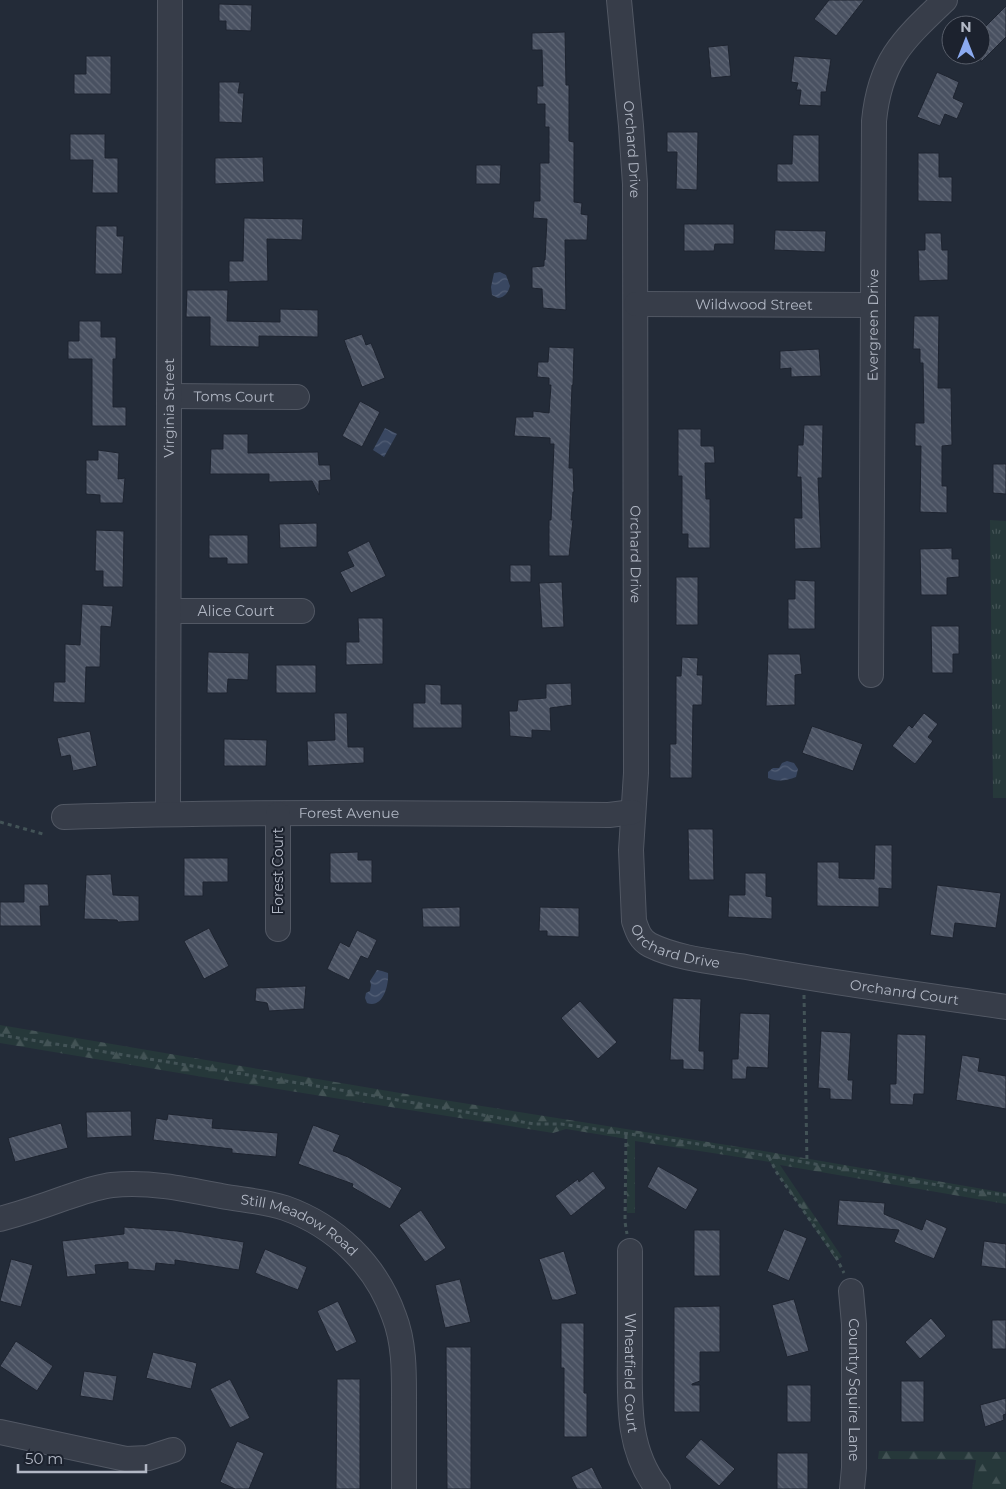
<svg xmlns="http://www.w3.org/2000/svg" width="1006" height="1489" font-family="Montserrat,sans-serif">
<defs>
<pattern id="grass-tufts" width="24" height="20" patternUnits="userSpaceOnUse" patternTransform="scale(1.25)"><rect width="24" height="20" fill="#26383a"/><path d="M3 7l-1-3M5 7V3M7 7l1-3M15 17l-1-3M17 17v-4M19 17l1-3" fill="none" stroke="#435355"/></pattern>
<pattern id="forest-firs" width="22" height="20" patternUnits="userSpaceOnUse" patternTransform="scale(1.25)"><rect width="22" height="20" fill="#26383a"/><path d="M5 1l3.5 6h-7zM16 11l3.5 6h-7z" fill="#435355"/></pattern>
<pattern id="water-waves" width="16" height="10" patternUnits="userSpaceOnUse" patternTransform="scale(1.25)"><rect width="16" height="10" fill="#394761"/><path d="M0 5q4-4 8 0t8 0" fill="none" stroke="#535f76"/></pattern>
<pattern id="building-back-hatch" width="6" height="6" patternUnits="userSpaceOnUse" patternTransform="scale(1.25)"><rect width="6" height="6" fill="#495161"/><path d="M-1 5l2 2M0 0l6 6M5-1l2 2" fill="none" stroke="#616876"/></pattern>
</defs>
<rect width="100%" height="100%" fill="#232b38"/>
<path fill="url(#grass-tufts)" d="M990,520l16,1v277h-13z"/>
<path fill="url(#forest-firs)" d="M0,1025l400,68 352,56 254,44v11l-226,-39 62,92 -6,3 -66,-98 -135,-21v72h-8v-74l-61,-10 -13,4 -350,-56 -203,-34z
M879,1451l127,1v37h-34l4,-29 -98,-1z"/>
<path fill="url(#water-waves)" d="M500,272l6,3 4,11c-2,7 -5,11 -12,12l-6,-3 -1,-8 3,-14z
M385,428l12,6 -13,23 -11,-7z
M787,761l7,2 4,6 -2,8c-10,4 -18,5 -28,1v-6l5,-4h6l3,-5z
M377,970l5,1 6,2c1,12 -5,36 -21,30l-2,-5 1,-5 4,-2 1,-6 -1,-4z"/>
<path fill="url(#building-back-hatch)" stroke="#1e2430" d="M829,0h35l-28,36 -22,-17z
M219,4l33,1 -1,26 -25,-1v-9h-7z
M1006,6v31l-25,25v-31z
M565,32l1,53h3v56l5,1v60l8,1 -1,11 7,1 -1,25h-22l1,70 -23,-2 -1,-19 -10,-1v-21l12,-1v-6h1l2,-41 -14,-1 1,-17h6v-38h9v-36h-4v-23h-8v-18h6l-1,-36h-10v-17z
M728,45l3,31 -20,2 -3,-31z
M86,56h25v38h-37v-20h12z
M794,56l37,3 -5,33h-5v14l-22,-1 2,-15h-5l2,-7 -7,-1z
M937,72l22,10 -6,16 11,5 -7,16 -12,-5 -5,12 -23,-9z
M219,82h21l-2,11h6l-2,30 -23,-1z
M667,132h31l-1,58 -21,-1 1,-37h-10z
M70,134h35v24h13v35h-26l1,-33h-23z
M793,135h26v47h-42v-18h15z
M918,153h21v24h13v25l-34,-1z
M263,157l1,25 -49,2v-26z
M476,165h25l-1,19h-24z
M244,218l59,1 -1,21 -35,-1 1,42 -39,1v-21h14z
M684,224h50v20h-19l-1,7h-30z
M96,226h21v10h7l-2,38h-27z
M775,230l51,1 -1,21 -51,-2z
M925,233h16l1,17h6v30l-29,1 -1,-31h7z
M187,290h41l-1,31 53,1v-13l38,1v27l-59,-1v11l-49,-1v-29h-24z
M914,316h25l-1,72h13l1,57 -10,1v40h5v27l-27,-1 1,-66h-6v-23h9l-1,-60h-3v-14h-7z
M79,321h22v16h15v22h-3v48h13v19h-34v-67h-24v-18h11z
M362,334l4,11 5,-2 14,35 -23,9 -18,-47z
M549,347l25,1 -1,37h-1l-3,83h4l1,24h-1l-2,28h2l-4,36h-20v-36h2l3,-76h-4v-6l-36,-2 2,-19h17v-6l16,2 2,-28h-2v-7l-12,-1 1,-15h10z
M819,349l2,27 -30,1v-9l-11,1v-18z
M360,401l20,11 -18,35 -20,-11z
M804,425h19l-1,53h-4l3,70 -26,1 -1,-31h8l-1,-41h-4l1,-32h5z
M678,429h23v17h13l1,17h-10l1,36h4v49h-22v-14h-6v-58h-4z
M223,434h25v19l70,-1 1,13h11l1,15 -12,1v14l-7,-14 -43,1v-8h-59l1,-25h12z
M98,450l21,3 -1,26 7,-1 -2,25h-23v-8l-14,-1v-34h12z
M993,464h13v30l-13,-1z
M317,523v24l-37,1 -1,-24z
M96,530l28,1 -1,56h-20v-16h-8z
M209,535h39v29h-21v-6h-18z
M369,541l17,35 -35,17 -11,-21 14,-6 -7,-14z
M952,548v11h7v18l-12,1v17h-26l-1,-46z
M510,565h21v17h-21z
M676,577h22v48h-22z
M795,580l20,1v48h-27v-30h7z
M562,582l2,45 -22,1 -3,-45z
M82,604l31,2 -2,21 -10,-1 -1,41h-14l-1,36 -32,-1 1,-20h11v-38l15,1z
M358,618h25v46l-37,1v-23h13z
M931,626h28v28h-6v19h-21z
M208,652l41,1 -1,27 -20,-1 -1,14h-20z
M768,654h32l2,20 -7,1v30l-29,1z
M682,657l16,1 -1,17h6l-1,30h-9l-1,73h-22v-34h6v-68h5z
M276,665h40v28h-40z
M571,683l1,22 -22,3 1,23 -19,-1v8l-22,-2 -1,-25h8l1,-11 28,-2v-14z
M425,684l16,1v19h21v24h-49v-25h12z
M334,713h13l1,34h16v16l-56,3 -1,-25 28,-1z
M924,713l14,11 -10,13 5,4 -18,23 -23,-18 17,-21 3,3z
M812,726l51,18 -10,27 -51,-18z
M90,731l7,35 -24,5 -3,-16 -9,2 -4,-19z
M224,739l43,1 -1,26h-42z
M688,829h25l1,51h-25z
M875,845h17v44l-13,-1v19l-62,-1v-44h22v16l35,1z
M358,852v8h14v23h-42v-30z
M184,858h44v24h-25v14h-19z
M745,873h21v23l6,1v22l-44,-2 1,-22h16z
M111,874l2,21 26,1v25l-21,1 -1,-2 -33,-1 2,-44z
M24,884h24l1,22h-9l1,20h-41v-24h24z
M937,885l64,8 -5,35 -41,-5 -2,15 -23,-3z
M460,907v20h-37l-1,-19z
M540,907l39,1v29l-32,-1v-5h-8z
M209,928l20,38 -25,13 -20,-38z
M357,930l20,10 -9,19 -7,-3 -12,24 -22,-11 13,-27 9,5z
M306,986l-2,23 -35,2 -2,-8 -12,-2 1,-13z
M673,998l28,1 -2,52h5v19l-21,-1v-9h-13z
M580,1001l37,41 -19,17 -37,-41z
M740,1013l30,1 -2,54 -21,-1 -1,12h-14v-20h6z
M821,1031l30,2 -3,47h5l-1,20 -22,-1v-10l-12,-1z
M897,1034l29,1 -2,59h-10l-1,11 -23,-1v-20h6z
M962,1055l18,3 -2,13 28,5v33l-50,-9z
M131,1111l1,25 -45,2 -1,-26z
M168,1114l45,5 -1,9 66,5 -2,24 -44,-4v-4l-79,-9 3,-22 11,2z
M61,1123l7,25 -53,14 -7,-24z
M313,1125l27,10 -7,16 15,6 54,31 -12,21 -38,-22 1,-3 -55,-20z
M658,1166l40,23 -12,21 -39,-23z
M593,1171l13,17 -35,28 -16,-20 23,-17 1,3z
M839,1200l46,3 -1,11 38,16 4,-11 21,9 -13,31 -40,-17 5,-12 -62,-5z
M421,1210l25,38 -21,14 -26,-37z
M124,1227l53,4 67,11 -5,28 -64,-10v5l-19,-2 -1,8 -27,-2v-7l-33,3 1,9 -29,3 -5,-36 62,-7z
M784,1229l23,9 -18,43 -22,-10z
M694,1230h26v46h-26z
M984,1241l22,3v25l-25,-3z
M265,1249l42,18 -9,23 -43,-17z
M564,1251l13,43 -19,6h-6l-13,-41z
M11,1259l22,6 -12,42 -21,-6z
M460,1279l11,43 -26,6 -10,-43z
M794,1299l15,52 -22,6 -15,-52z
M338,1301l19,41 -21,10 -19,-41z
M720,1306v46h-20v29l-8,3v1h8v27h-26v-105z
M931,1318l15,18 -26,23 -15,-17z
M992,1320h14v29h-14z
M561,1323h23v70h3v44h-23v-69h-3z
M16,1341l37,25 -16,25 -37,-25z
M446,1347h25v142h-24z
M153,1352l44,11 -6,26 -45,-11z
M84,1371l33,5 -4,25 -33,-5z
M230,1379l20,39 -20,10 -20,-39z
M337,1379h23v110h-24z
M901,1381h23v41h-23z
M787,1385h24v37h-24z
M1006,1398v16l-3,1 1,5 -19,7 -5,-22z
M701,1439l34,30 -16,17 -34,-29z
M237,1441l27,12 -15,36h-14l-15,-7z
M777,1453h31v36h-31z
M592,1467l11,22h-26l-6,-12z"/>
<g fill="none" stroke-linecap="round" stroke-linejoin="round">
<g stroke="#525864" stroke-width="26">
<g id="minor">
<path id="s1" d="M619,0l12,126 4,58 1,589 -5,77 3,71c3,9 6,19 16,24 28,14 66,17 96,22 86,16 173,27 260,40"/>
<path id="s2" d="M636,304l236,1"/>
<path id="s3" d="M170,396l127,1"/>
<path id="s4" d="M170,611h132"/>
<path id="s5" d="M871,675l3,-554c6,-61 29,-81 71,-121"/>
<path id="s6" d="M168,814l2,-814"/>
<path id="s7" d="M64,817c181,-6 363,-4 545,-2l24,-3"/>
<path d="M278,929v-115"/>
<path id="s8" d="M0,1219c22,-6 43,-13 65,-21 15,-5 31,-11 47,-13 37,-4 74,4 109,11 21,4 43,5 64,12 51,18 91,57 109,108 11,28 10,59 10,90 0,27 0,55 0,83"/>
<path id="s9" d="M630,1251c0,32 0,64 0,95 0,50 -5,102 28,143"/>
<path id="s10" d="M851,1291l3,33v144l-2,21"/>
<path d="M0,1432l126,27 22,-1 25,-8"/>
</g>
</g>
<path stroke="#435357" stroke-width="3" stroke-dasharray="4 4" stroke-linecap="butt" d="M0,822l43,12
M804,995l3,168
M0,1035l329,53 205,36h27l137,20 280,48 28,3
M626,1135l-1,87 2,12
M769,1157l8,16 59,84 8,16"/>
<use href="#minor" stroke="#373d49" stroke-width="24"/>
</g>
<g text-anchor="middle" stroke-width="4" stroke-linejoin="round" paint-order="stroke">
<g font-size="14" fill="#b2b8c5" stroke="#1c222e">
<text dy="5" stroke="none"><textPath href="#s1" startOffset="150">Orchard Drive</textPath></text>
<text dy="5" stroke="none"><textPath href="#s2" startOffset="118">Wildwood Street</textPath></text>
<text dy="5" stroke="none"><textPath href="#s5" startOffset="350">Evergreen Drive</textPath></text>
<text dy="5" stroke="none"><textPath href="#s3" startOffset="64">Toms Court</textPath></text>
<text dy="5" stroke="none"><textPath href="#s6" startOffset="406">Virginia Street</textPath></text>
<text dy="5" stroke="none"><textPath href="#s1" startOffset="555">Orchard Drive</textPath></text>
<text dy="5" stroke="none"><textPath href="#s4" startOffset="66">Alice Court</textPath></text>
<text dy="5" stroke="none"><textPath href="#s7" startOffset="285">Forest Avenue</textPath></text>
<text transform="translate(278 871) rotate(-90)" y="5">Forest Court</text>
<text dy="5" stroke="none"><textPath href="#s1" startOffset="975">Orchard Drive</textPath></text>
<text dy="5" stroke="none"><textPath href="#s1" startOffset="1211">Orchanrd Court</textPath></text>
<text dy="5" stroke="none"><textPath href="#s8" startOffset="312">Still Meadow Road</textPath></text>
<text dy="5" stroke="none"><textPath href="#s9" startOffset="122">Wheatfield Court</textPath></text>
<text dy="5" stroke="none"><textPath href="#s10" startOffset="99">Country Squire Lane</textPath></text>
</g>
</g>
<g transform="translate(966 40)"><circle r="24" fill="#1c222e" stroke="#585e6a"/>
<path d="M0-4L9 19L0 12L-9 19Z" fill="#8baaf0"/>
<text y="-8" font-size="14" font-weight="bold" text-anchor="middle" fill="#b2b8c5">N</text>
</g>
<path d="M18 1464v8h128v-8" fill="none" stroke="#b2b8c5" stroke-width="2.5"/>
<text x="25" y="1464" font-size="15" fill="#b2b8c5" stroke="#1c222e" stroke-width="4" paint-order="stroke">50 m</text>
</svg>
